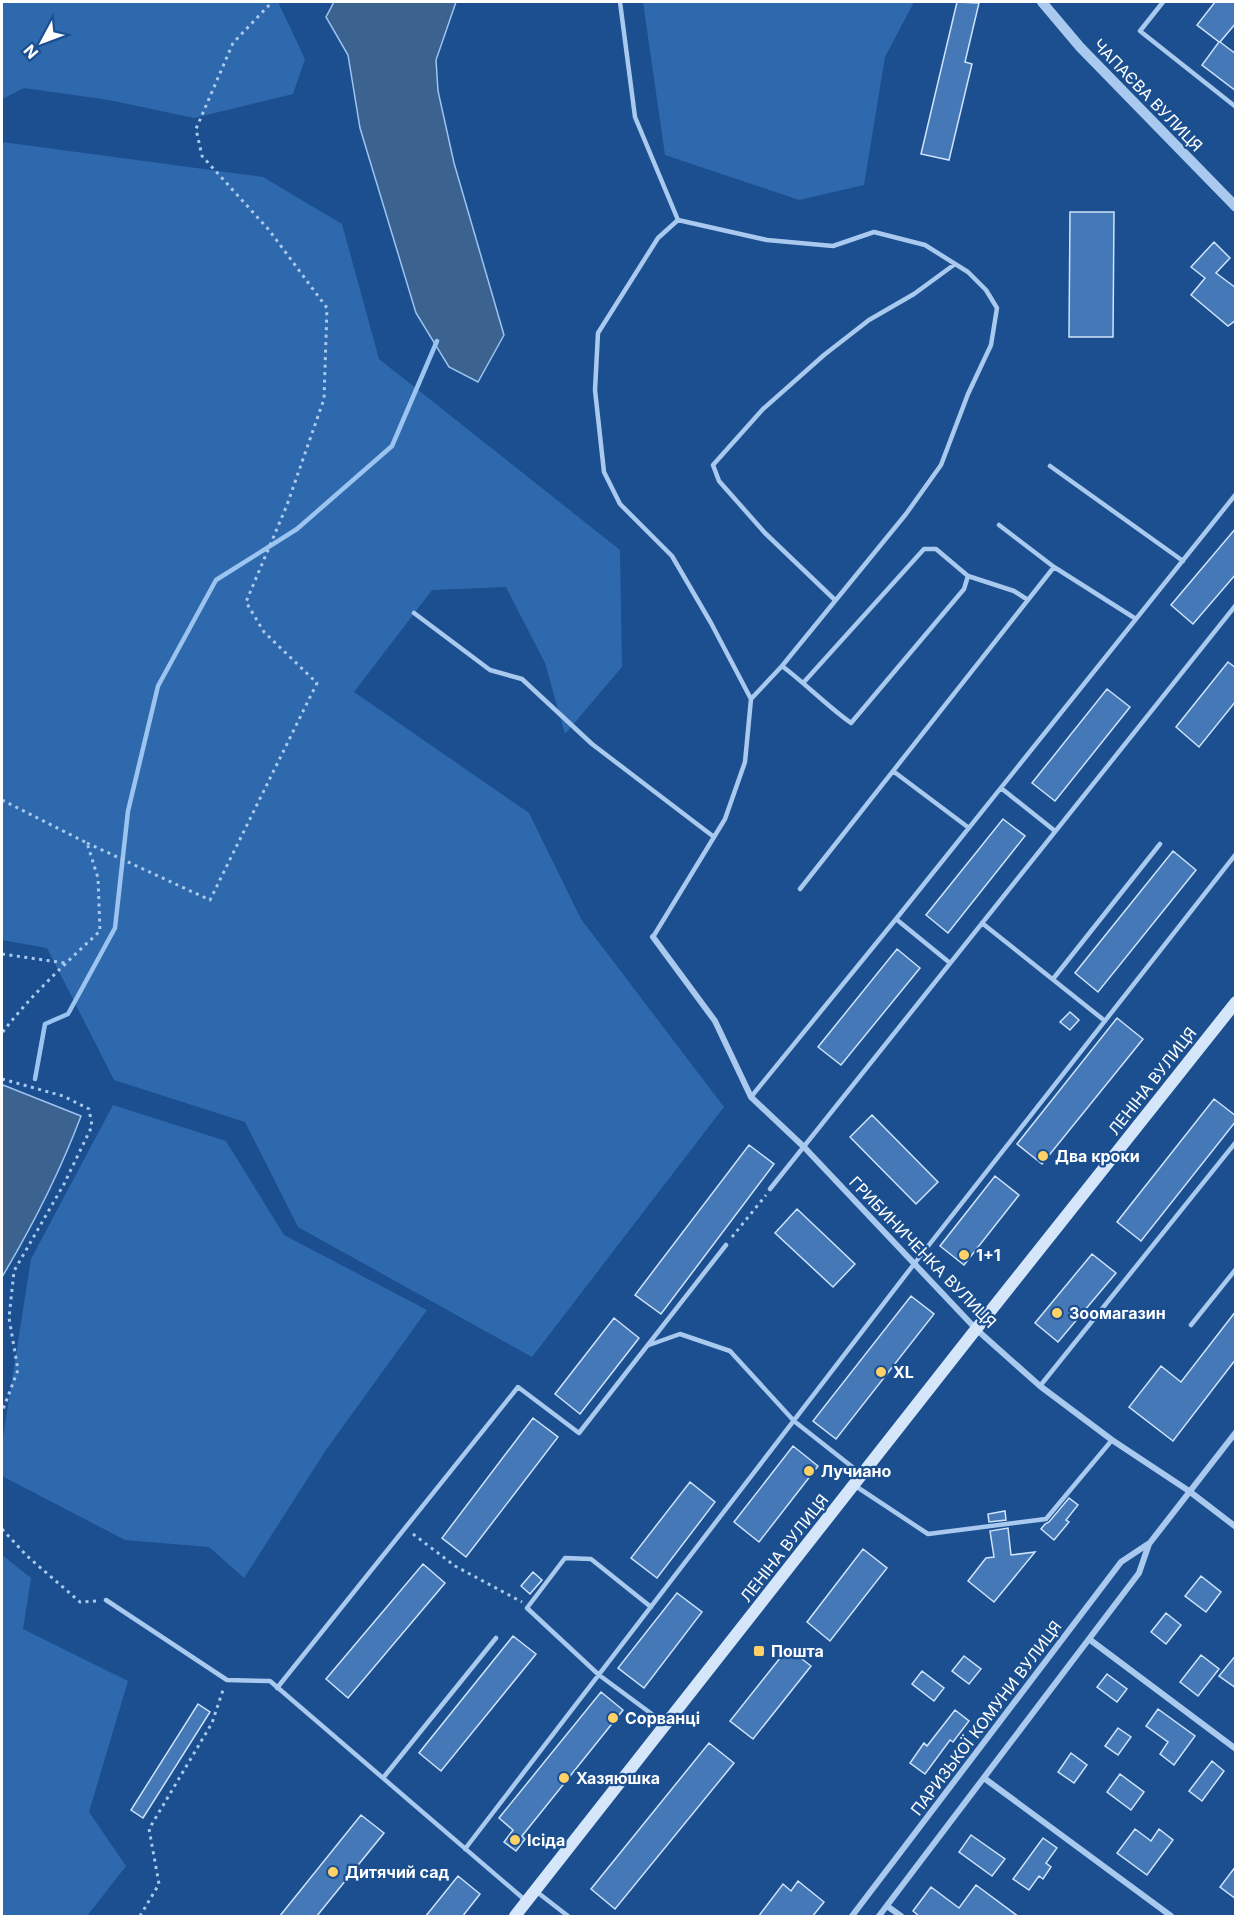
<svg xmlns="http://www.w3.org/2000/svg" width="1237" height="1918" font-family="Inter,sans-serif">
<rect width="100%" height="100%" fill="#1b4f8f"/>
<path fill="#2e69ad" d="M2,2h276l27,57 -12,35 -99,24 -85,-18 -85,-12 -22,11z
M643,2h271l-29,55 -21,128 -65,15 -134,-45z
M2,142l261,35 79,47 37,135 241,191 2,117 -57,67 -20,-71 -39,-76 -74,3 -78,102 175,121 52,106 143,188 -192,250 -234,-130 -53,-105 -131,-42 -67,-132 -45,-8z
M113,1105l113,36 58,94 143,75 -101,140 -82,128 -35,-31 -84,-7 -123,-64v-33l29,-184z
M2,1555l29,23 -8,51 105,52 -39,131 37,54 -39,50h-85z"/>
<path fill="#3c6290" stroke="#9cc4f0" stroke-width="1.5" d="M334,2h122l-20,58 2,31 16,72 50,172 -26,47 -29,-15 -33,-54 -56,-185 -12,-73 -22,-38z
M3,1085l78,31c-21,56 -48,109 -79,161v-189z"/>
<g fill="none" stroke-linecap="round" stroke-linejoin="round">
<path stroke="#9cc4f0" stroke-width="4.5" d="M35,1079l10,-55 23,-10 47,-86 13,-117 30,-125 58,-106 81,-51 95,-83 45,-105"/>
</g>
<path fill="#4478b7" stroke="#cfe3fa" stroke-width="1.5" d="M957,2l22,1 -14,59 7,2 -23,96 -28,-6z
M1215,2h21v21l-16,19 16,12v37l-34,-26 17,-23 -22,-17z
M1070,212h44l-1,125h-44z
M1214,242l16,16 -14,15 20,15v32l-8,6 -37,-31 14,-17 -14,-11z
M1236,528v46l-43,50 -22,-19z
M1228,662l8,6v33l-37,46 -23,-20z
M1107,689l23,18 -75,94 -23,-18z
M1003,819l22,17 -77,97 -22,-18z
M1173,851l23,19 -98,122 -23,-19z
M897,949l23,19 -79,97 -23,-18z
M1070,1012l9,8 -9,10 -10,-8z
M1117,1018l26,21 -101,125 -25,-20z
M1214,1099l22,17v5l-95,120 -24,-19z
M872,1115l66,67 -22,22 -66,-67z
M749,1145l25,19 -113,150 -26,-19z
M995,1176l24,19 -55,70 -24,-19z
M797,1209l58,55 -22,23 -58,-54z
M1092,1254l24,19 -58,69 -23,-19z
M911,1296l23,18 -98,125 -23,-18z
M1236,1311v48l-63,82 -44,-34 32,-41 20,16z
M614,1318l25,20 -59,76 -25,-20z
M533,1418l25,19 -92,120 -24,-19z
M793,1446l25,20 -59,76 -25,-20z
M690,1482l25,20 -58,76 -26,-20z
M1069,1498l9,7 -12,15 3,2 -15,18 -13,-11 4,-5 4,-2z
M1005,1511l1,9 -17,2 -1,-8z
M1008,1528l3,27 24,-3 -41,50 -26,-21 18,-23 8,-1 -4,-26z
M863,1549l24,19 -57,73 -23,-19z
M423,1564l22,19 -97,115 -22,-19z
M533,1572l9,8 -12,14 -9,-8z
M1201,1576l20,16 -15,20 -21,-16z
M677,1593l25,19 -58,76 -26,-20z
M1166,1613l15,12 -15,19 -15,-12z
M513,1636l23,18 -95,117 -22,-18z
M788,1648l23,18 -58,73 -23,-18z
M1201,1655l18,14 -21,27 -18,-14z
M1236,1655v33l-17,-12z
M964,1656l17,13 -12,15 -17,-13z
M922,1671l22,17 -10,13 -22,-17z
M1107,1674l20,15 -10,13 -20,-15z
M601,1692l22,18 -101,126 3,3 -9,12 -12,-9 9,-12 -14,-12z
M198,1704l12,8 -67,106 -12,-8z
M1158,1709l37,27 -21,29 -14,-11 8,-12 -22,-16z
M955,1710l14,11 -16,21 -3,-2 -25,34 -15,-11 14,-20 3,3z
M1118,1728l13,9 -13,18 -13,-9z
M709,1743l25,20 -119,146 -24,-20z
M1071,1753l16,12 -13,18 -16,-11z
M1212,1761l12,10 -22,30 -13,-10z
M1120,1774l24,18 -13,18 -24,-18z
M361,1815l23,18 -68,84h-37z
M1135,1829l16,12 8,-12 14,11 -26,35 -30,-22z
M971,1835l34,24 -13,17 -33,-24z
M1043,1838l14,10 -11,15 5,4 -8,12 -4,-3 -10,14 -16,-11z
M1236,1866v33l-16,-12z
M458,1876l22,18 -18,23h-37z
M798,1881l26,21 -12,15h-54l25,-33 8,7z
M976,1885l43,32h-99l-7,-6 18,-24 28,21z"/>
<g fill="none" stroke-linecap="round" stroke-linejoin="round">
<path stroke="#a9c9ee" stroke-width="3" stroke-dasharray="3 4.5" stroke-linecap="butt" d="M2,800l85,43 11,35 2,53c-34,32 -70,65 -98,102
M87,843l123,57 107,-217 -53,-51 -18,-30 41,-97 37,-106 3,-91 -58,-78 -67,-74 -6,-27 37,-86 39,-41
M2,954l63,9
M2,1079l61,17 26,13 3,17 -28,58 -50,87 -5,47 9,52 -16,42
M732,1237l34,-42
M2,1529l25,27 53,46 18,-1
M413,1534l42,32 67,36
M140,1916l19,-32 -10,-55 63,-106 12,-36"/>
<path stroke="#a9c9ee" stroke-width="4.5" d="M620,2l15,115 43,103
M1163,2l-23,29 96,76
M678,220l89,20 66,6 41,-14 51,13 43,27 18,18 11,18 -6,37 -23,49 -27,71 -35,49 -124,152 -31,33
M1050,466l133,95
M999,525l55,42 82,52
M968,576l46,15 14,9
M835,600l-70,-67 -46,-52 -6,-16 50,-56 61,-54 45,-35 45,-26 41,-30
M414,613l76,57 32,9 70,65 122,93
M782,666c24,18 45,40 69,57l113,-134 4,-13 -32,-27h-12l-120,133
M893,771l76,57
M1001,788l54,43
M800,889l254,-322
M896,919l54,44
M982,923l123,98
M653,937l72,-118 20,-57 6,-63 -40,-76 -39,-67 -52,-52 -16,-32 -9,-82 3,-57 60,-95 20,-18
M1053,979l107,-135
M751,1097l145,-178 340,-425
M770,1189l466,-584
M1191,1325l45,-56
M649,1345l31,-11 50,17 64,70 66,52
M1040,1386l196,-244
M854,1485l74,49 118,-15 66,-79
M106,1600l121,80 43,1 255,219
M651,1607l-60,-48 -26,-1 -38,50 72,67 65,48
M277,1688l241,-301 61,46 147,-188
M383,1778l113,-140
M465,1849l449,-585 322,-410
M537,1892l31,24"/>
<path stroke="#a9c9ee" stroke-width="6" d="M653,937l62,84 36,76 53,50 172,182 64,57 72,54 77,51 47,36
M1089,1639l147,110
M984,1778l187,138
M887,1906l14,10
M852,1916l269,-354 27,-18
M879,1916l260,-343 10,-29 87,-112"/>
<path stroke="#a9c9ee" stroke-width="10" d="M1042,2l38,45 156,160"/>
<path stroke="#d6e6fa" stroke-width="12" d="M515,1916l454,-578 267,-336"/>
</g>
<g fill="#ffd166" stroke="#1b4f8f" stroke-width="2">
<circle cx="1043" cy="1156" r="6"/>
<circle cx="964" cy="1255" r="6"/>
<circle cx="1057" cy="1313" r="6"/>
<circle cx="881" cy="1372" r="6"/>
<circle cx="809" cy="1471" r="6"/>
<rect x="753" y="1645" width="12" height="12" rx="3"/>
<circle cx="613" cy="1718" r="6"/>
<circle cx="564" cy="1778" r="6"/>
<circle cx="515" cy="1840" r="6"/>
<circle cx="333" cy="1872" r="6"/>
</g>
<g text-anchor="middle" stroke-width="4.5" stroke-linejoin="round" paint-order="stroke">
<g font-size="16" fill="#fff" stroke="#1b4f8f">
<text transform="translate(1148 95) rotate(46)" y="6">ЧАПАЄВА ВУЛИЦЯ</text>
<text transform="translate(1152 1081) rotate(-52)" y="6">ЛЕНІНА ВУЛИЦЯ</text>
<text transform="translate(923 1252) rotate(46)" y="6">ГРИБИНИЧЕНКА ВУЛИЦЯ</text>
<text transform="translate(784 1548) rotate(-52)" y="6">ЛЕНІНА ВУЛИЦЯ</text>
<text transform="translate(986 1718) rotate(-53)" y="6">ПАРИЗЬКОЇ КОМУНИ ВУЛИЦЯ</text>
</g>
<g font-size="16" font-weight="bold" fill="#fff" stroke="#1b4f8f" text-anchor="start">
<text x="1055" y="1162">Два кроки</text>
<text x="976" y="1261">1+1</text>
<text x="1069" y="1319">Зоомагазин</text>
<text x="893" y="1378">XL</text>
<text x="821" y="1477">Лучиано</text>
<text x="771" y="1657">Пошта</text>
<text x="625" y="1724">Сорванці</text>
<text x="576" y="1784">Хазяюшка</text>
<text x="527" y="1846">Ісіда</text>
<text x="345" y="1878">Дитячий сад</text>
</g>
</g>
<rect width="1237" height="1918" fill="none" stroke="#ffffff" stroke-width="6"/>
<g transform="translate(42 42) rotate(229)" stroke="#1b4f8f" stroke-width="4.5" paint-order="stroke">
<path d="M0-4.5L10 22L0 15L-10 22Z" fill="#ffffff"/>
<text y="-9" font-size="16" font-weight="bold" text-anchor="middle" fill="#ffffff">N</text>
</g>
</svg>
